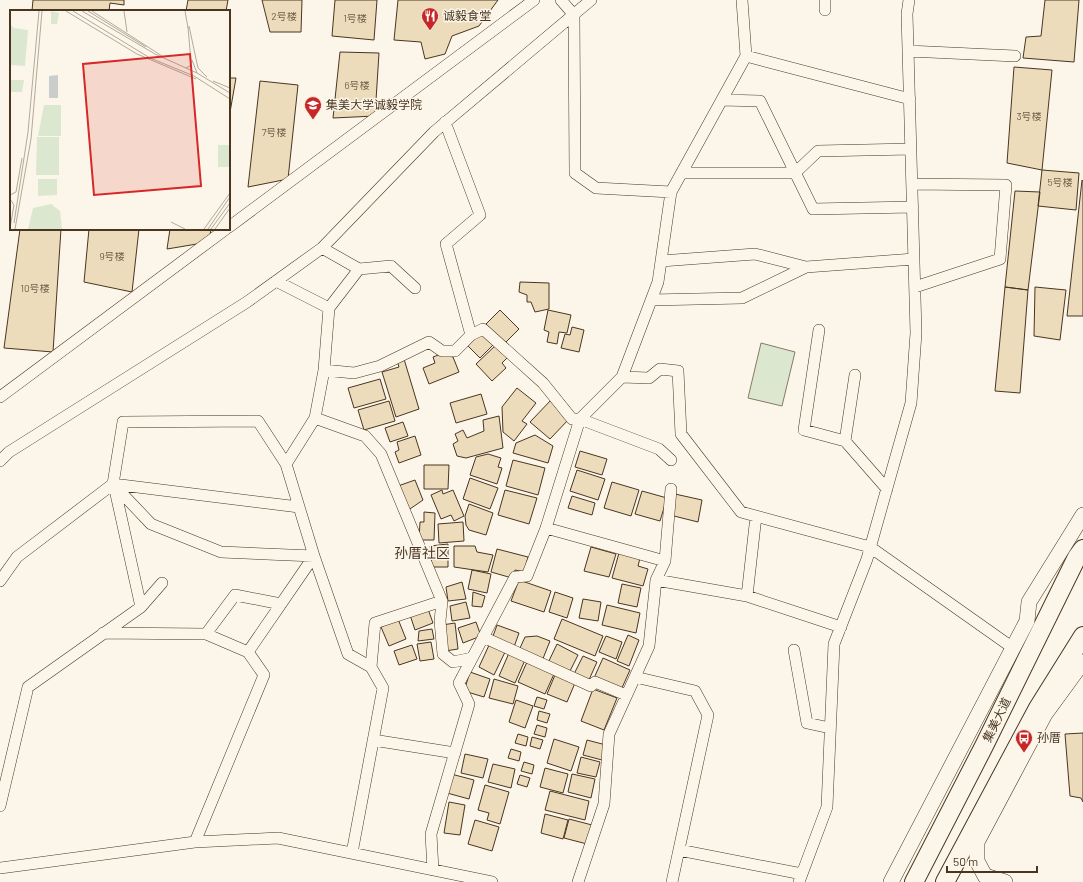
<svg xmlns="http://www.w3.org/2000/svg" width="1083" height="882" font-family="Barlow,'Noto Sans SC',sans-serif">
<rect width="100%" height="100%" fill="#fbf6e9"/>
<path fill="#dce7d0" stroke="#887966" d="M761,343l34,9 -13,54 -34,-8z"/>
<path fill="#ecdcbc" stroke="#4a3520" d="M33,0h91v5l-14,-2 -1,8h-77z
M188,0h40l-2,11h-40z
M262,0h40l-1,32h-31z
M335,0h42l-3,40 -42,-4z
M398,0h100l-19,26 -27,10 -7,18 -20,5 -4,-17 -27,-2z
M1045,0h34l-5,62 -51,-4 3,-21 15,-1z
M340,52l39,1 -4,63 -42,2z
M1014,67l38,3 -10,100 -35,-7z
M229,78h7l-7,40z
M260,81l38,4 -10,94 -40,8z
M1042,170l37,3 -3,37 -38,-4z
M1082,180l1,1v135h-16z
M1015,191l25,1 -12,98 -23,-3z
M20,229h41l-8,123 -49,-4z
M89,229h50l-7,63 -48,-10z
M170,229h41l-2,13 -42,7z
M520,282l29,1v26l-14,3 -4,-10h-4v-7l-8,-3z
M1005,287l23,3 -8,103 -25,-2z
M1035,287l31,3 -6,50 -26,-4z
M500,310l19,19 -14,14 -19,-19z
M548,310l23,5 -4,18 -8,-1 -2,12 -10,-2 2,-10 -5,-2z
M572,327l12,3 -5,22 -18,-4 4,-14 5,1z
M481,333l12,12 -13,13 -12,-12z
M496,345l12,12 -6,6 4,5 -14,13 -16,-17z
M441,354l12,3 6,15 -30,12 -6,-16 12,-5 -2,-6z
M404,359l15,50 -23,8 -14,-45 17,-5 -2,-6z
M380,379l6,20 -32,9 -6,-20z
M517,388l19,15 -14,18 5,3 -13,17 -11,-9 -1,-25z
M481,394l6,20 -31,9 -6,-20z
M552,399l17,20 -19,20 -20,-17z
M389,401l6,20 -31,9 -6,-20z
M499,416l4,32 -37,10 -9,-2 -4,-12 5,-3 -3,-7 8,-4 4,8 17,-7 -1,-11z
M403,422l5,14 -18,6 -5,-14z
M535,435l18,11 -5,17 -35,-10 3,-10z
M415,436l6,19 -22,8 -4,-11 4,-2 -2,-8z
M580,451l27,8 -5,16 -27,-8z
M488,454l13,4 -3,9 4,1 -5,16 -27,-9 6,-18z
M513,460l32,8 -7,27 -32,-9z
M424,465h25l-1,24h-24z
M577,470l28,9 -7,21 -28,-9z
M470,478l28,10 -8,21 -27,-10z
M415,480l8,20 -16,11 -9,-25z
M612,482l27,8 -8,26 -27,-8z
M442,490l1,4 10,-4 11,26 -10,5 -3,-6 -10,4 -10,-24z
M505,490l32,8 -8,26 -31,-9z
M642,491l25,7 -7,23 -25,-7z
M675,494l27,6 -4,22 -28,-7z
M572,496l23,7 -3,12 -24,-7z
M469,504l24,9 -7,22 -17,-5 -3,-5 -1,-9z
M424,512l11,1 -1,27h-15l1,-18h4z
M463,522l1,19 -25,2 -1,-19z
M448,544v23h-16l-2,-21z
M454,546h21l2,6 16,3 -5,17 -34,-5z
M591,547l25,7 -7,23 -25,-6z
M497,549l31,8 -4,15 -9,-2 -3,8 -21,-6z
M619,553l21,5 -2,8 10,3 -5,17 -31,-8z
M472,570l19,4 -4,19 -19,-4z
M519,580l32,11 -7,21 -33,-11z
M462,582l4,17 -18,2 -2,-14z
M622,584l19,4 -4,19 -19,-4z
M473,592l12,4 -3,11 -10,-1z
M555,592l18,6 -6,20 -18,-6z
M583,599l18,3 -3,19 -19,-3z
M466,602l4,16 -18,3 -2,-15z
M607,605l33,8 -4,20 -34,-8z
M428,609l5,14 -18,7 -5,-15z
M398,619l8,20 -17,7 -8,-19z
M562,619l41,17 -8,20 -41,-17z
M476,622l5,14 -18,7 -5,-15z
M455,623l3,26 -13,2 -3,-26z
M497,625l22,8 -5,14 -22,-8z
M432,629l2,10 -16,2 1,-10z
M628,635l11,5 -10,26 -12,-5z
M537,636l13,5 -8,20 -22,-13 5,-11z
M606,636l16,6 -6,17 -17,-7z
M431,642l3,17 -14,2 -3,-17z
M490,643l16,7 -12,25 -15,-8z
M557,644l21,11 -10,20 -21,-10z
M412,645l5,14 -18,6 -5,-14z
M509,653l16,7 -10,23 -16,-7z
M583,656l14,6 -9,20 -15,-6z
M603,658l27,12 -9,20 -27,-12z
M527,662l27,12 -9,20 -27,-12z
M470,672l20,7 -6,18 -20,-6z
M555,675l20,8 -8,19 -20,-8z
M494,679l24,7 -5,18 -24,-6z
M593,689l24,9 -13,32 -23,-9z
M537,697l10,3 -3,9 -10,-3z
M516,700l17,6 -8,22 -16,-6z
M539,711l11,3 -3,9 -10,-3z
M537,725l10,3 -2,9 -11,-3z
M1083,733v69l-2,-4 -11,-2 -5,-62z
M518,734l10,3 -2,9 -11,-3z
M532,737l11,3 -3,9 -10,-3z
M554,739l25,8 -8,24 -24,-8z
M587,740l19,5 -4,15 -19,-5z
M511,749l10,3 -2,9 -11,-3z
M465,754l23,5 -5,19 -22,-5z
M581,757l19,5 -4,15 -19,-4z
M524,762l10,3 -2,9 -11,-3z
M493,764l22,5 -4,19 -23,-6z
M545,768l23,6 -5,19 -23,-6z
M451,774l23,6 -5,19 -22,-6z
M572,774l23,5 -4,19 -23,-6z
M520,775l10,3 -3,9 -10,-3z
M485,785l24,7 -9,32 -13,-4 2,-7 -11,-3z
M550,791l39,10 -4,19 -40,-10z
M449,802l16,3 -5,30 -16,-2z
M545,814l23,6 -5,19 -22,-6z
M569,819l23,6 -5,19 -23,-6z
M475,820l24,7 -7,24 -24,-7z"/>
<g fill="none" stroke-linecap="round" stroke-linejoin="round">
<g stroke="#4a3520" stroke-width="12">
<path id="minor" d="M561,0l13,15 1,158 21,15 75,4
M825,0v10
M908,51l107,5
M746,56l164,43
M722,100l38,1 53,108 100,-2
M445,122l35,93 -34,29 25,91
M682,173h113l23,-22 93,-2
M912,184l94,1 -6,74 -85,28
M229,227l305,-227
M322,248l37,21 32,-3 24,22
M661,261l94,-7 51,13 108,-8
M276,281l53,27
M651,300l91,-2 64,-31
M819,330l-15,100 41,11 42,48
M324,370l30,3 26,-7 49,-24 13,9h13l16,-16 12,-6 60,54 29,36h8l79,30 12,11
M622,377l27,1 11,-9 18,2 3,63 60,78 129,35 143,101
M0,397l226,-168
M315,418l50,18 16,18 61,147 -2,20 3,33 10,8 19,-4
M845,441l10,-66
M0,461l9,-9 238,-150 75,-54 112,-116 157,-132
M286,464l29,-46 9,-48 5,-62 30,-39
M113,484l38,40 70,28 93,4
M113,484l186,23
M114,485l27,122
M546,528l119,33
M656,580l91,16 94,31
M0,581l17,-24 96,-73 10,-62 135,-1 28,43 28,92 34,98 23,13 12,21 -31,165
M747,596l9,-80
M103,633l103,1 42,18 16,23 -69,167
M206,634l29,-39 46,9
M483,637l108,49 4,-4 31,13
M794,650l13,73 23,5
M248,652l66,-96
M371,667l4,-44 67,-22
M635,677l60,14 13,24 -36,167
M373,740l82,13
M0,806l28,-119 113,-80 21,-24
M679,850l123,24
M0,868l195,-26 83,-4 214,44
M433,870l-2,-36 38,-130 -10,-21 56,-106 12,-1 19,-48 34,-109 42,-42 36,-95 13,-90 75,-136 -4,-56
M578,882l26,-78 5,-70 40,-88 7,-66 9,-19 6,-72
M799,882l28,-75 7,-163 33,-85 44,-156 5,-70 -9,-319 2,-14"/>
</g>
<g stroke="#4a3520" stroke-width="16">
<path id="secondary" d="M891,882l136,-261 2,-19 54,-87
M1005,882l-20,-6 -8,-15v-19l68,-128 38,-52"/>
</g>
<g stroke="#4a3520" stroke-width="20">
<path id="trunk" d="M914,882l70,-136 93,-189 6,-8
M945,882l93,-174 45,-72"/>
</g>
<use href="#minor" stroke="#fbf6e9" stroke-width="11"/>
<use href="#secondary" stroke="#fbf6e9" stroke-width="15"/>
<use href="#trunk" stroke="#fbf6e9" stroke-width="18"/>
</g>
<defs>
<g id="restaurant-pin" transform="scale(0.9)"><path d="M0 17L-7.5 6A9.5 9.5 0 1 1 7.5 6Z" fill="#c62828" stroke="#fbf6e9"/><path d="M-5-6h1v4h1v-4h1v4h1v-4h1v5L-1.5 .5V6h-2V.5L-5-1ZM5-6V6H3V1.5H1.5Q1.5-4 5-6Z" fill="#fff"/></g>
<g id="university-pin" transform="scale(0.9)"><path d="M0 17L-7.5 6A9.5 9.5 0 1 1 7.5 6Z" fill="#c62828" stroke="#fbf6e9"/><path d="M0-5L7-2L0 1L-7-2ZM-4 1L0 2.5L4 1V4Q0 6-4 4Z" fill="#fff"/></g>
<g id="bus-pin" transform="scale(0.9)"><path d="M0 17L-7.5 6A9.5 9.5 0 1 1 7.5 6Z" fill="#c62828" stroke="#fbf6e9"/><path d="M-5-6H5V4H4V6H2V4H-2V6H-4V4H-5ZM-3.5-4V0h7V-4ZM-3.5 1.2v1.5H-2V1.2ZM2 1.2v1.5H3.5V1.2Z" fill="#fff"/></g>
</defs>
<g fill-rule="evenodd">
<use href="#restaurant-pin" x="430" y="16"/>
<use href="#university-pin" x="313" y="105"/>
<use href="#bus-pin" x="1024" y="738"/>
</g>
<g text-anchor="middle" stroke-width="3" stroke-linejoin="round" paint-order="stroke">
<g font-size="10" fill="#725f47">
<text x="284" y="20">2号楼</text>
<text x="355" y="22">1号楼</text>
<text x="357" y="89">6号楼</text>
<text x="1029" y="120">3号楼</text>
<text x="274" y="136">7号楼</text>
<text x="1060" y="186">5号楼</text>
<text x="112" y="260">9号楼</text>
<text x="35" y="292">10号楼</text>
</g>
<g font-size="12" fill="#4a3520" stroke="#fbf6e9" text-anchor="start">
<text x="443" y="20">诚毅食堂</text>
<text x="326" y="109">集美大学诚毅学院</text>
<text x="1037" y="742">孙厝</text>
</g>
<g font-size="12" fill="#4a3520" stroke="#fbf6e9">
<text transform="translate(997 720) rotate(-64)" y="4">集美大道</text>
</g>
<g font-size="14" fill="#4a3520" stroke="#fbf6e9">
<text x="422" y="558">孙厝社区</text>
</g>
</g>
<g transform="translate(10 10)">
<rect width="220" height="220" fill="#fbf6e9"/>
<path d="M41,1l8,2 -2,11h-6zM0,14l4,4 14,2 -3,36 -15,-1zM0,70h14l-2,12h-12zM34,95h17v31h-23zM27,127h22v38h-23zM208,135h12v22h-12zM28,169h19v16l-19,1zM41,194l9,7 2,18h-34l5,-21z" fill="#dce7d0"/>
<path d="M48,65v23h-9v-22z" fill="#c9cecd"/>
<path fill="none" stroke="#b4a999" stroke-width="1" d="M56,1l71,43 59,25M63,1l77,47 44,18 36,23M72,1l73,43 42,19 33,20M78,1l58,36M82,1l70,45M114,1l3,21M175,1l3,17M179,16l9,42 9,9M182,50l5,13M176,58l4,-2 1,-4 -3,-35M203,71l17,7M0,185l6,-3 6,-34M0,189l4,6 -4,23M161,212l14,7M4,213l14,-91 11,-121M5,219l16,-90 11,-128M194,219l26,-36M198,219l22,-32M201,219l19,-26M205,219l15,-21"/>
<path fill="#d62828" fill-opacity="0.15" stroke="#d62828" stroke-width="2" d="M180,44l11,132 -107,9 -11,-131z"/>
<rect width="220" height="220" fill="none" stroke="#4a3520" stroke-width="2"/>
</g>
<path d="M947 866v6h90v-6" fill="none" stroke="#4a3520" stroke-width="2"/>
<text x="953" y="866" font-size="12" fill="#4a3520" stroke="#fbf6e9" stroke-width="3" paint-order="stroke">50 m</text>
</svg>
